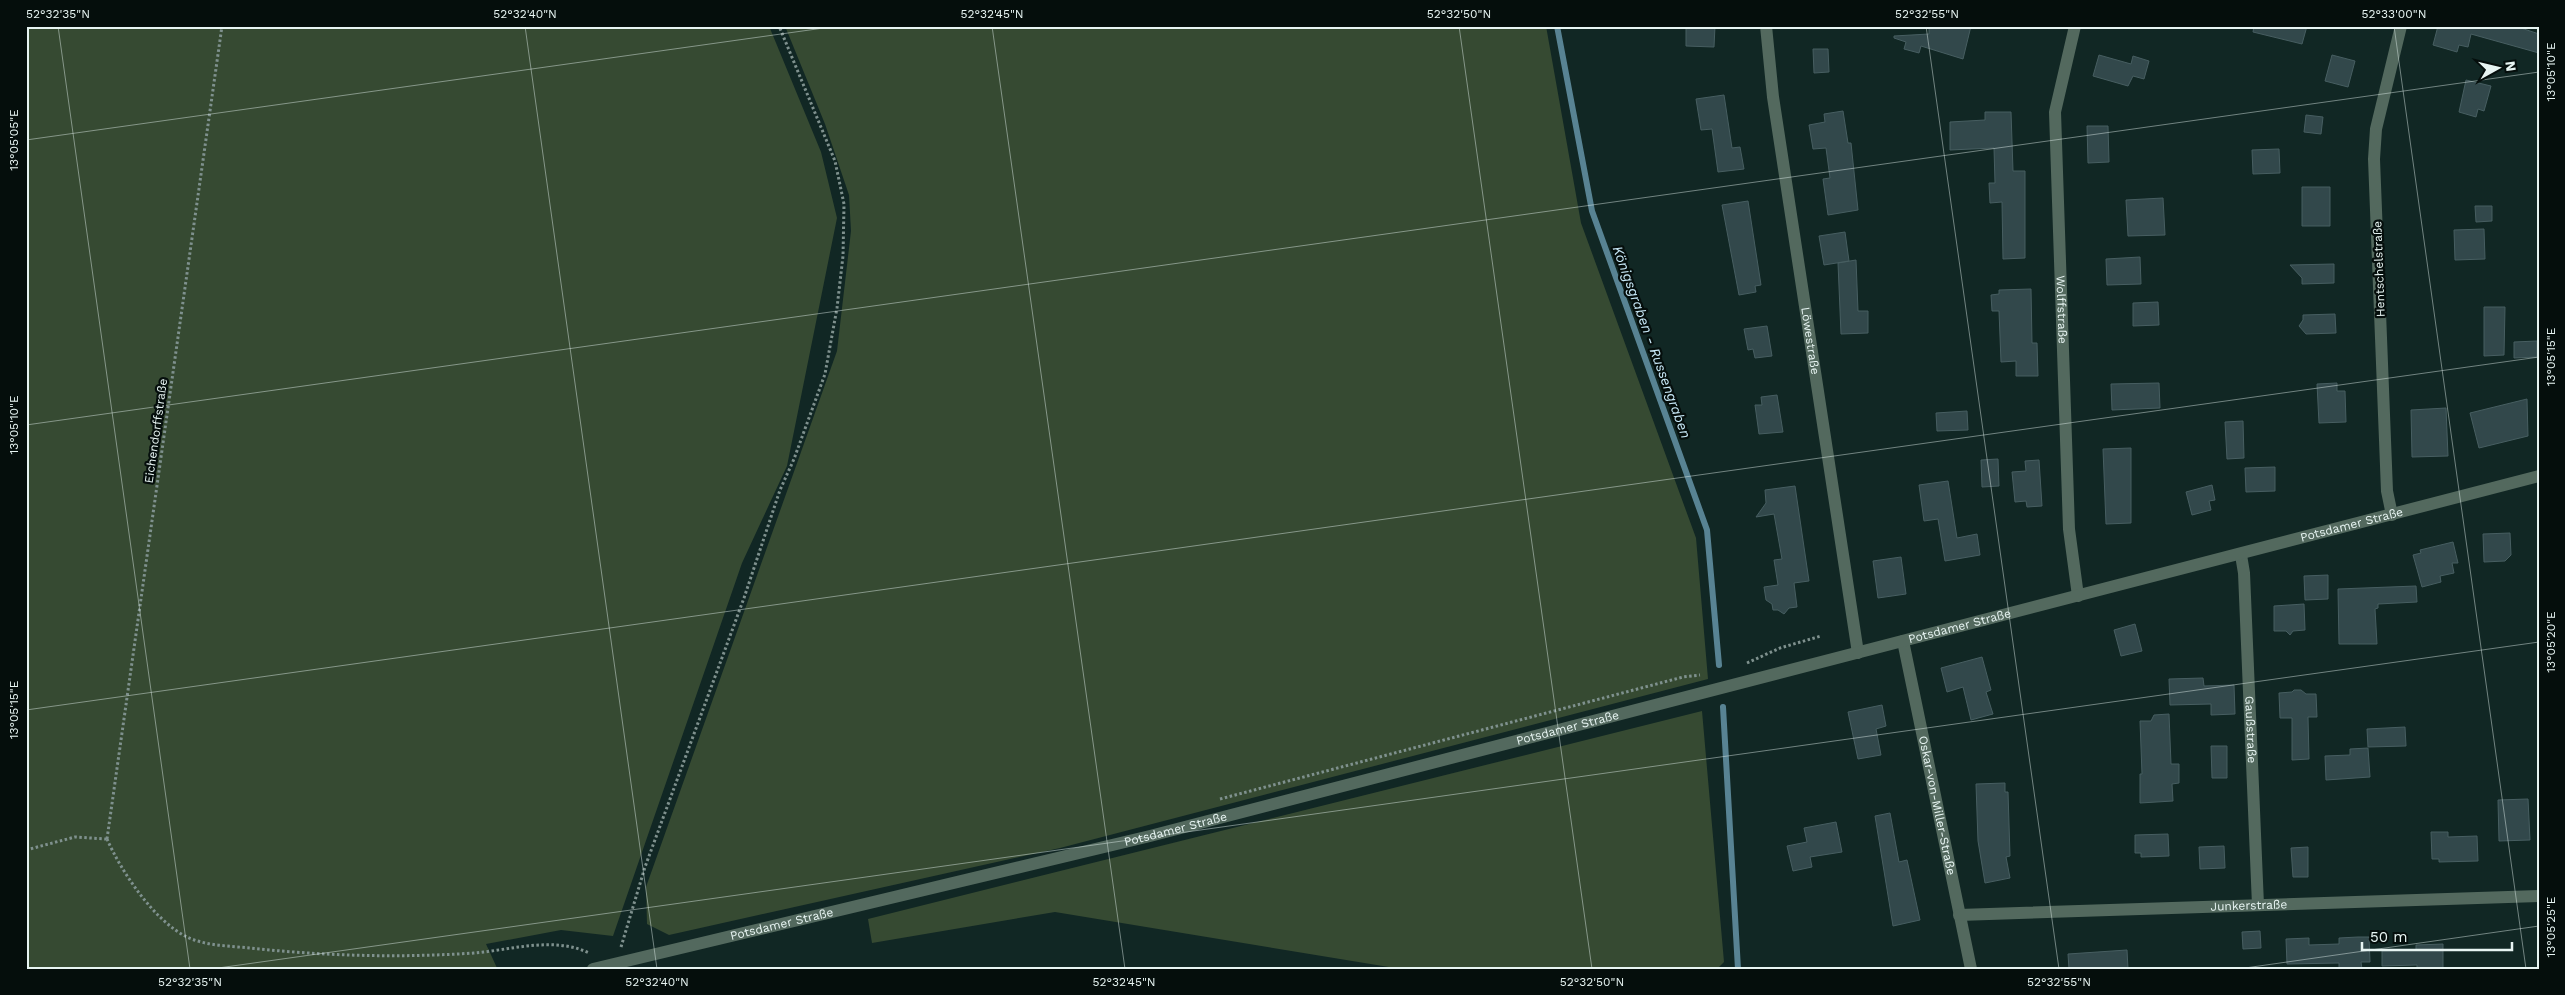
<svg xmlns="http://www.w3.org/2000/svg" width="2565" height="995" font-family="'Work Sans',sans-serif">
<rect width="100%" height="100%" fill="#112724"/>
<path fill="#364a32" d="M26,26h743l52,126 16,66 -50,248 -45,97 -129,373 -52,-6 -75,14 11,24 -3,1h-468z
M785,26h761l35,197 115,315 12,141 -648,169 -391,87 -22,-11 -1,-37 191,-536 14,-120 -2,-36 -24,-71z
M1702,711l22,251 -7,7h-316l-346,-57 -183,31 -4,-24z"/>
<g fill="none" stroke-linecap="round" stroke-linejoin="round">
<path stroke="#588393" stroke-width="6" d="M1557,26l35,185 115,319 12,135
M1723,707l15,262"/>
</g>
<path fill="#32484b" stroke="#475e61" d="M1686,26h29l-1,21 -28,-1z
M1929,26h42l-8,33 -42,-13 -2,7 -15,-4 2,-7 -12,-4v-2l35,-2z
M2254,26h53l-5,18 -49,-12z
M2438,26h77l24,8v19l-68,-19 -3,13 -9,-2 -2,7 -24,-7z
M1813,49h15l1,23 -15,1z
M2099,55l32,9 2,-8 16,5 -5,18 -11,-3 -5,10 -35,-10z
M2332,55l23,6 -7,26 -23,-6z
M2466,80l25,6 -7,25 -6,-2 -2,8 -17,-5z
M1724,95l8,53 8,-1 4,22 -26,3 -6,-43 -11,1 -5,-31z
M1843,111l5,32h3l7,67 -30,5 -5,-36 7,-1 -4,-30 -13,1 -4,-24 16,-3 -1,-8z
M1985,112h26l2,59h12v87l-22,1 -1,-57 -12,1 -1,-20h6l-1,-35 -44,2v-28l35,-2z
M2306,115l17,2 -2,17 -17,-2z
M2087,126h21l1,36 -21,1z
M2279,149l1,24 -27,1 -1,-24z
M2302,187h28v39h-28z
M2163,198l2,37 -37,1 -2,-36z
M1748,201l13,84 -6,1 1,6 -17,3 -17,-90z
M2475,206h17v15l-16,1z
M2484,229l1,30 -30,1 -1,-30z
M1845,232l4,29 -25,4 -5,-29z
M2140,257l1,27 -34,1 -1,-26z
M1856,260l2,51h10v22l-27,1 -3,-71z
M2334,264v19l-32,1v-6l-12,-13z
M2031,289l1,54h5l1,33h-22v-15l-15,1 -2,-51h-7l-1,-16 8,-1v-4z
M2158,302l1,23 -26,1v-23z
M2484,307h21l-1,48 -20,1z
M2335,314l1,19 -30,1 -7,-8 4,-6v-5z
M1767,326l5,30 -17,2 -2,-9 -5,1 -4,-21z
M2537,341v16l-23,1v-16z
M2159,383l1,25 -48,2 -1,-26z
M2337,383v8h8l1,31 -27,1 -2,-39z
M1777,395l6,37 -24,2 -4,-29h7l-1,-8z
M2527,399l1,37 -49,12 -9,-35z
M2446,408l2,48 -36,1 -1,-47z
M1967,411l1,19 -31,1 -1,-18z
M2243,421l1,37 -17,1 -2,-37z
M2131,448v75l-25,1 -3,-75z
M1998,459l1,27 -17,1 -1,-27z
M2039,460l3,46 -15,1 -1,-6 -11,1 -3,-30 14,-1 -1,-10z
M2275,467v24l-29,1 -1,-24z
M1948,481l9,57 20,-4 3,21 -35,6 -7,-42 -14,2 -5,-36z
M2212,485l3,15 -6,1 2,9 -19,5 -6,-23z
M1795,486l14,95 -15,2 3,24 -8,1 -5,6 -6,-4h-5l-1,-6 -6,-4 -2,-13 14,-2 -4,-25 8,-1 -8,-45 -18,3 10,-14 -1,-13z
M2510,533l1,22 -6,6 -21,1 -1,-28z
M2453,542l5,21h-6l2,10 -14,3 1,6 -19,5 -9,-32 8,-2 -1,-3z
M1901,557l5,37 -28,4 -5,-37z
M2328,575v24l-23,1 -1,-24z
M2416,586l1,16 -39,2v4l-3,1 2,35h-38l-1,-55z
M2304,604l1,26 -12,1 -3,4 -4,-4h-12v-25z
M2135,624l7,27 -21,5 -7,-26z
M1982,657l9,33 -5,2 7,22 -22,6 -8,-33 -16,5 -6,-24z
M2203,678l1,8 30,-1 1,29 -24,1v-11l-41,1 -1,-26z
M2294,690h7l5,4h10l1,23h-9l1,42 -17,1v-42h-12l-1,-25 13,-1z
M1882,705l4,21 -10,3 5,26 -23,4 -10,-47z
M2169,714l2,50h8v19l-7,1 1,17 -33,2v-29h2l-2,-53h11l3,-6z
M2405,727l1,19 -38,1 -1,-18z
M2211,746h16v32h-15z
M2368,748l2,29 -44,3 -1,-24 25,-1v-6z
M2005,783v9h3l2,64 -4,1 4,21 -25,5 -7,-42 -2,-57z
M2528,799l2,41 -31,1 -1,-41z
M1890,813l9,49 8,-2 13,60 -27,6 -18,-110z
M1836,822l6,30 -32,5 2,10 -19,4 -6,-25 20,-4 -3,-14z
M2431,832h17v5l29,-1 1,25 -39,1v-3h-7z
M2168,834l1,22 -28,1v-4h-6v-18z
M2224,846l1,22 -25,1 -1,-22z
M2308,847v30h-15l-2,-29z
M2260,931l1,17 -18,1 -1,-17z
M2358,937h11l1,25h-9l1,7h-23v-6l-52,1 -1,-25 23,-1v7l30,-1v-6z
M2443,944v25h-26v-4l-35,1v-15l34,-1v-5z
M2127,950l1,19h-59l-1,-15z"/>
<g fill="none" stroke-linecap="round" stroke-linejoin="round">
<path stroke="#7f918e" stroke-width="3" stroke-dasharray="2.5 2.5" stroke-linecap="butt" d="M1747,663l33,-15 41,-12
M1220,799l463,-122 17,-2
M107,839c14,32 47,82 80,98 19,9 43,9 63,11 74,8 150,10 224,5 37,-3 80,-17 115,0
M107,839l115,-813
M26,850l49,-13 31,2
M621,947l24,-80 99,-269 36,-108 14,-31 31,-85 12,-66 6,-52 1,-52 -9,-43 -56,-135"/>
<g stroke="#53695e" stroke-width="12">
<path id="s1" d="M1766,26l7,71 85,556"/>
<path id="s2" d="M2075,26l-20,86 14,417 9,67"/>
<path d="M2392,515l-5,-24 -13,-332 2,-30 25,-103"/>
<path id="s3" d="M2241,555l3,18 14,332"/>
<path id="s4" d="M1903,641l68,328"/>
<path id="s5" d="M1959,915l580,-19"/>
</g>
<path stroke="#53695e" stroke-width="12" id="s6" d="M593,969l557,-133 1389,-360"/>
</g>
<path fill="none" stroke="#e7f4f2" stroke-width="1" stroke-opacity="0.45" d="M58,26l132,943M525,26l132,943M992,26l133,943M1459,26l133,943M1926,26l133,943M2394,26l132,943M26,140l812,-114M26,425l2513,-353M26,710l2513,-353M211,969l2328,-327M2238,969l301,-43"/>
<g text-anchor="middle" stroke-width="4.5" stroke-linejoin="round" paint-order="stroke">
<g font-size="12" fill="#e7f4f2" stroke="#050e0c">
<text transform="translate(2379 269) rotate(-92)" y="4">Hentschelstraße</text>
<text dy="4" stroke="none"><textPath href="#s2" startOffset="286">Wolffstraße</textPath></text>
<text dy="4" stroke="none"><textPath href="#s1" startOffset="318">Löwestraße</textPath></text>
<text transform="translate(156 431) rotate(-82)" y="4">Eichendorffstraße</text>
<text dy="4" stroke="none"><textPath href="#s6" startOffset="1814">Potsdamer Straße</textPath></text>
<text dy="4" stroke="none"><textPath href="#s6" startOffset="1409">Potsdamer Straße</textPath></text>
<text dy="4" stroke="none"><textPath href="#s6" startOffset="1004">Potsdamer Straße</textPath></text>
<text dy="4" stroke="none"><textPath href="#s3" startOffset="175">Gaußstraße</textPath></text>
<text dy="4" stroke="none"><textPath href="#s4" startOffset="168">Oskar-von-Miller-Straße</textPath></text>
<text dy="4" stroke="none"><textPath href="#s6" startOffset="599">Potsdamer Straße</textPath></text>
<text dy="4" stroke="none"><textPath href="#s5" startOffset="290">Junkerstraße</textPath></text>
<text dy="4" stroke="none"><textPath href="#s6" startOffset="194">Potsdamer Straße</textPath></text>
</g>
<g font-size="14" font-style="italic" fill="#c8e9f8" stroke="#050e0c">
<text transform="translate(1652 342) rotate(70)" y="5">Königsgraben - Russengraben</text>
</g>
</g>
<rect width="2565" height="995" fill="none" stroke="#050e0c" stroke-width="55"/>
<g transform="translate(2498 68) rotate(82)" stroke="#050e0c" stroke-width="4" paint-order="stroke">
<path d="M0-4L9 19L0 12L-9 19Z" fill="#e7f4f2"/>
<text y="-8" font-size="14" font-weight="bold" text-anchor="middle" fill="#e7f4f2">N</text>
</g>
<path d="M2362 942v8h150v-8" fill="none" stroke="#e7f4f2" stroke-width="2.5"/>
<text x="2370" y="942" font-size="15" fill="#e7f4f2" stroke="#050e0c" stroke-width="4" paint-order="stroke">50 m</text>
<rect x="28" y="28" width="2510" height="940" fill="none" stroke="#e7f4f2" stroke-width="2"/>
<g font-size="12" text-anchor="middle" fill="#e7f4f2">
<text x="58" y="18">52°32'35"N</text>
<text x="525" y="18">52°32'40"N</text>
<text x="992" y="18">52°32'45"N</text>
<text x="1459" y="18">52°32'50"N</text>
<text x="1927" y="18">52°32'55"N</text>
<text x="2394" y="18">52°33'00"N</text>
<text transform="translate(2551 72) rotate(-90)" y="4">13°05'10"E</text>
<text transform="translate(14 140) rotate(-90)" y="4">13°05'05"E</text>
<text transform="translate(2551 357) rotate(-90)" y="4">13°05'15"E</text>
<text transform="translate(14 425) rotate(-90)" y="4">13°05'10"E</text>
<text transform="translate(2551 642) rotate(-90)" y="4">13°05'20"E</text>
<text transform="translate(14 710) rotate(-90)" y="4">13°05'15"E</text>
<text transform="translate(2551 927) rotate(-90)" y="4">13°05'25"E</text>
<text x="190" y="986">52°32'35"N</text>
<text x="657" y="986">52°32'40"N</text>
<text x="1124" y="986">52°32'45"N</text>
<text x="1592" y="986">52°32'50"N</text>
<text x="2059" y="986">52°32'55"N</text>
</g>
</svg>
